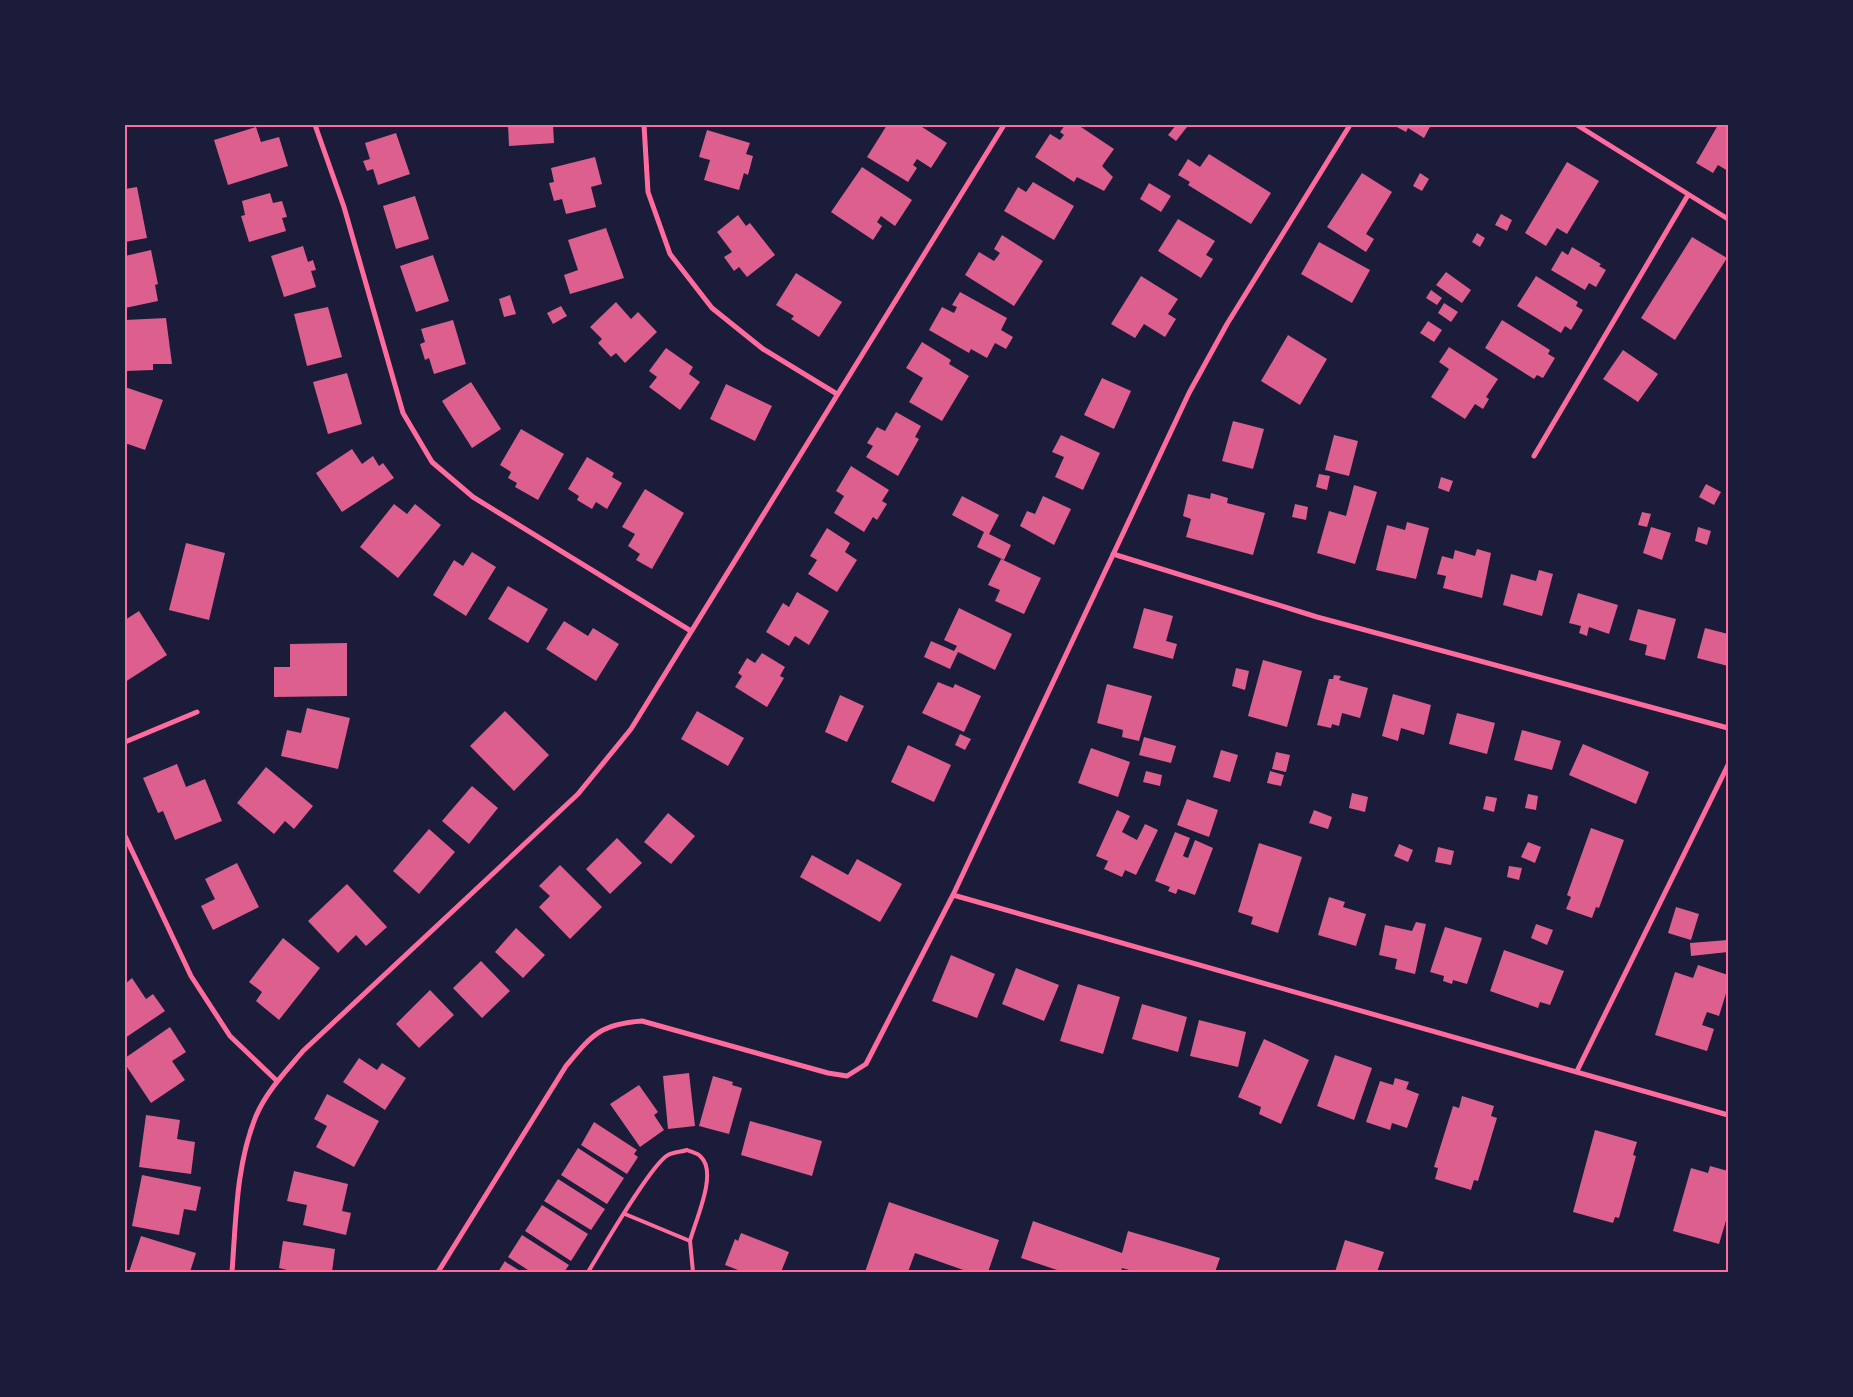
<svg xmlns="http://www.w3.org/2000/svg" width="1853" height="1397" font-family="Manrope,sans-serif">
<rect width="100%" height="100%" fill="#1b1b3a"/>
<path fill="#dd5f8e" d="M508,125h45l1,18 -45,3z
M887,125h32l28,18 -16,25 -14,-9 -4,6 4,3 -9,14 -41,-25z
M1065,125h13l36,24 -12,17 11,11 -9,14 -27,-14 -3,5 -39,-25 15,-23 10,6 4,-5 -4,-3z
M1176,125l11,2 -11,14 -8,-6z
M1393,125h38l-7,13 -16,-10 -2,4z
M1718,125h10v46l-10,-6 -5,8 -17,-10z
M256,127l5,15 18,-5 9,29 -60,19 -14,-45z
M707,130l43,13 -4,11 7,2 -5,19 -4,-2 -5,17 -35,-10 6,-20 -11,-3z
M396,133l14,41 -32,11 -5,-16 -6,2 -4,-10 7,-2 -5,-16z
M1209,154l62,39 -20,31 -63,-39 2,-3 -12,-7 10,-16 12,8z
M595,157l7,27 -11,3 5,20 -30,7 -4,-15 -8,2 -5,-18 5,-1 -3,-14z
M1567,162l32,19 -32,53 -10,-6 -11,18 -21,-13z
M862,167l50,33 -17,26 -14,-10 -4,6 5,4 -9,14 -42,-28z
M1362,173l30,19 -26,42 8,5 -8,13 -39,-25z
M1420,173l9,6 -7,12 -9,-5z
M1033,182l41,24 -20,34 -50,-29 14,-24 8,5z
M1149,183l22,13 -10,16 -21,-13z
M137,187l10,51 -22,4v-53z
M270,193l3,10 9,-2 5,16 -5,1 4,13 -37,11 -8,-26 4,-1 -3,-14z
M415,196l14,43 -33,10 -13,-43z
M1501,214l11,6 -5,11 -12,-6z
M738,215l8,11 4,-3 25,32 -28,22 -8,-10 -5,4 -10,-14 8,-5 -15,-20z
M1178,219l37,22 -9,14 7,4 -12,19 -43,-27z
M606,228l18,50 -54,16 -6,-19 14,-5 -10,-30z
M1477,233l8,5 -5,9 -8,-5z
M1002,235l41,26 -29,45 -49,-31 14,-23 15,9 6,-8 -6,-4z
M1692,237l35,21 -52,82 -34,-22z
M1319,242l51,28 -18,33 -51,-29z
M303,246l5,16 5,-2 3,10 -5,1 5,16 -32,10 -13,-41z
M1572,247l29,17 -2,2 7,4 -10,17 -7,-4 -4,7 -34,-20 11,-19 6,4z
M151,250l7,34 -3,1 3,16 -33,7v-52z
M433,255l16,46 -33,11 -16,-46z
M1446,272l25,18 -9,13 -26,-18z
M796,273l46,29 -23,35 -28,-18 3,-3 -18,-11z
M1141,276l37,23 -10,15 8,5 -11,18 -21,-13 -9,14 -24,-14z
M1536,276l42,26 -2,4 7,4 -12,20 -6,-4 -4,7 -44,-27z
M1431,290l11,8 -5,7 -11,-7z
M960,292l47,26 -6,12 12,7 -7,12 -11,-6 -8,15 -16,-9 -2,4 -40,-23 13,-23 12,6 3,-6 -5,-2z
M510,295l6,19 -12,3 -5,-18z
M616,302l15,17 7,-7 19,20 -32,31 -9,-10 -5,4 -13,-14 4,-4 -12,-12z
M1444,303l14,9 -7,10 -13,-9z
M561,306l6,10 -14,8 -6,-11z
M328,307l14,50 -35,9 -13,-52z
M166,318l6,46h-19v6l-28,1v-51z
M453,320l13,44 -32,10 -5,-16 -4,2 -5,-16 5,-2 -4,-13z
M1502,320l48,30 -2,4 7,4 -12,20 -6,-3 -3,4 -49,-31z
M1428,321l14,9 -8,12 -14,-9z
M1288,335l39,24 -27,46 -39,-24z
M922,342l29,18 -2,4 20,12 -27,45 -33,-19 14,-24 -17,-10z
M1449,347l49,32 -12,18 3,2 -6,10 -8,-5 -10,15 -34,-22 18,-28 -10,-7z
M666,348l27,19 -4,7 11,8 -20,28 -31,-23 8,-10 -8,-6z
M1623,350l35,24 -20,28 -35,-23z
M347,373l15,51 -34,10 -15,-52z
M1102,378l29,13 -17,38 -30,-14z
M471,382l30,47 -29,19 -30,-47z
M726,384l46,22 -17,35 -45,-22z
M125,387l38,13 -18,50 -20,-7z
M896,412l25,14 -6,11 4,2 -21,37 -32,-19 7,-11 -6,-3 10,-16 8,4z
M1233,421l31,8 -11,40 -31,-8z
M521,429l43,25 -26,46 -23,-13 2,-4 -9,-5 3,-6 -11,-7z
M1061,435l39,18 -17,37 -28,-13 9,-20 -12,-5z
M1334,435l24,6 -9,35 -24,-6z
M352,449l10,15 11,-8 6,10 4,-3 11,15 -52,34 -26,-39z
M587,457l27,16 -2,4 10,6 -15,26 -11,-7 -4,7 -15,-9 2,-4 -11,-7z
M851,466l38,24 -7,11 5,3 -10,16 -4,-3 -9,15 -30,-19 10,-17 -8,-5z
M1319,474l11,2 -3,14 -11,-3z
M1441,477l12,4 -4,11 -11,-4z
M1706,484l15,8 -7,13 -15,-8z
M1354,485l23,7 -22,72 -38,-11 12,-42 17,5z
M645,489l39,24 -32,56 -16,-9 4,-6 -12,-8 7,-12 -13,-7z
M1211,493l17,5 -1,5 38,10 -12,42 -67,-18 5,-18 -8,-3 5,-22 22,5z
M962,496l37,19 -10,19 22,11 -7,15 -27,-13 7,-15 -32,-17z
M1043,496l28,13 -17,36 -34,-19 7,-15 8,3z
M394,504l13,10 8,-10 26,21 -43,53 -38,-31z
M1295,504l13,3 -2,13 -14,-3z
M1642,512l9,2 -4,13 -9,-2z
M1407,522l22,6 -13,51 -40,-9 11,-45 18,5z
M1651,527l20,6 -9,27 -19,-7z
M1698,527l13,4 -4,14 -12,-4z
M827,528l23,15 -5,9 12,8 -20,32 -29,-18 9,-14 -7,-4z
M186,543l39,10 -16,67 -40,-10z
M1477,549l14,4 -9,45 -39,-10 3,-12 -9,-2 5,-18 11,3 2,-9 20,6z
M472,552l24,15 -30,49 -33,-21 21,-35 9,6z
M1001,559l40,19 -17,36 -29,-13 5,-11 -12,-5z
M1539,570l14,4 -11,42 -39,-11 8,-31 25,7z
M508,586l40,23 -20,34 -40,-24z
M797,592l32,19 -20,34 -14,-9 -6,10 -23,-14 17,-29 6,4z
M1578,593l40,12 -9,29 -20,-7 -2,9 -8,-3 2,-7 -12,-3z
M959,608l53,26 -17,36 -37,-18 -8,17 -26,-12 7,-16 23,10 3,-5 -13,-6z
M1144,608l29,8 -7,25 11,3 -4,15 -40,-11z
M1638,609l38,10 -11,41 -20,-5 2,-10 -18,-5z
M139,611l28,44 -42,27v-62z
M564,621l24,15 5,-8 26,16 -23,37 -50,-32z
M1705,628l23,6v32l-31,-8z
M347,643v53l-73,1v-30h16v-23z
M762,653l23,14 -5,9 4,2 -17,29 -32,-20 7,-11 -4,-3 9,-15 8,5z
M1263,660l39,11 -15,56 -39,-11z
M1236,668l13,3 -4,19 -13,-4z
M1334,675l7,1 -2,4 29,8 -8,30 -18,-5 -3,13 -7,-2 -1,4 -14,-3 12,-46h4z
M938,682l15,6 2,-4 26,12 -17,36 -42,-19z
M1107,684l45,12 -13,45 -17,-4 1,-7 -26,-7z
M1393,694l38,11 -7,30 -23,-7 -3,13 -16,-5z
M840,695l24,11 -17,36 -22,-10z
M307,708l43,10 -12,51 -57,-13 6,-26 14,3z
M505,711l44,44 -35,36 -44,-45z
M697,711l47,27 -16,28 -47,-27z
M1457,713l38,10 -8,31 -38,-10z
M1522,730l39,11 -9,29 -38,-10z
M960,734l11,5 -6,11 -10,-5z
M1144,737l32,9 -5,17 -32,-8z
M1583,744l66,28 -13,32 -67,-29z
M908,745l43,20 -17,37 -43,-20z
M1091,748l39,14 -12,35 -40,-14z
M1221,750l17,5 -8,27 -17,-5z
M1276,752l14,3 -4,17 -14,-3z
M177,764l9,23 19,-8 17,42 -47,19 -12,-29 -5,2 -15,-35z
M266,767l47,39 -19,23 -9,-8 -11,13 -37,-31z
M1146,771l16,4 -2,11 -17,-4z
M1270,771l14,4 -3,11 -14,-3z
M472,786l26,22 -29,36 -27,-23z
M1352,793l16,4 -3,15 -16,-4z
M1528,794l10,2 -2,14 -11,-2z
M1486,796l11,2 -3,14 -11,-3z
M1187,799l31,11 -9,27 -32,-12z
M1117,810l13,6 -8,16 15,8 8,-16 13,6 -22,45 -11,-5 -3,7 -18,-8 4,-8 -12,-5z
M1314,810l18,7 -4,12 -19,-6z
M668,813l27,23 -24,28 -27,-22z
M1591,828l33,12 -25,68 -3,-1 -4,11 -26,-9 5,-12 -4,-2z
M429,829l26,23 -36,42 -26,-23z
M1175,832l15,6 -7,18 5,2 7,-18 18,8 -18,47 -17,-6 -2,5 -8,-3 2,-4 -15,-6z
M617,838l25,25 -32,31 -24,-25z
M1528,842l13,5 -6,16 -14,-6z
M1259,843l43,14 -24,76 -27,-9 2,-7 -15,-5z
M1399,844l14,6 -5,12 -14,-6z
M1438,847l16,4 -3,14 -16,-3z
M812,855l36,20 9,-16 45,25 -22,38 -80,-45z
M237,863l22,44 -46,23 -12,-24 14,-7 -10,-20z
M560,865l42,42 -32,32 -31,-32 11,-11 -11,-10z
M1509,866l13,2 -3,12 -12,-3z
M347,884l40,43 -21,19 -10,-11 -18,18 -30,-32z
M1329,897l16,5 -2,5 23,7 -10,32 -38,-11z
M1676,907l23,7 -8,26 -23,-7z
M1416,922l10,2 -11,50 -20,-5 2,-10 -18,-4 6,-30 27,6z
M1536,924l17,6 -6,15 -16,-7z
M1445,927l37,11 -15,46 -14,-4 -1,4 -9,-3 1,-5 -14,-4z
M516,928l29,27 -22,23 -28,-26z
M283,938l37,30 -41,52 -23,-19 6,-9 -13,-10z
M1728,940v12l-37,4 -1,-13z
M1504,950l60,21 -14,34 -10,-3 -2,6 -48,-17z
M951,955l44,19 -18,44 -45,-17z
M481,961l29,30 -28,27 -29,-30z
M1698,965l30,10v12l-9,29 -12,-4 -5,13 12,4 -7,22 -52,-16 20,-63 18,6z
M1016,968l43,17 -15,36 -42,-17z
M132,978l14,21 7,-5 12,17 -40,27v-54z
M1078,984l42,13 -17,57 -43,-13z
M430,990l24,25 -35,33 -23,-24z
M1142,1004l45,13 -9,35 -46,-13z
M1199,1020l47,12 -8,35 -48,-11z
M170,1027l16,25 -14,9 13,19 -34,23 -26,-39v-6z
M1264,1039l45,21 -28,64 -22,-10 2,-7 -23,-10z
M1335,1055l37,13 -18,52 -37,-14z
M359,1058l18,12 5,-7 24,15 -21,32 -42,-28z
M689,1073l6,53 -27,3 -5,-53z
M713,1076l20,6 -1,3 10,3 -13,46 -30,-8z
M1395,1078l14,4 -3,7 13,5 -12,34 -15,-5 -2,7 -24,-8 14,-41 13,4z
M639,1085l19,27 -4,3 10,15 -24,17 -30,-43z
M327,1094l52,27 -25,46 -38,-20 11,-21 -13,-7z
M1462,1096l32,10 -3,10 6,2 -19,63 -4,-1 -3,10 -36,-11 3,-11 -4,-1 19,-61 6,2z
M146,1115l34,5 -3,19 18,3 -4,32 -52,-7z
M750,1121l72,20 -10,35 -71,-21z
M594,1122l43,28 -3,4 4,3 -11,17 -46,-29z
M1595,1130l42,12 -4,13 3,1 -17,62 -4,-1 -2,6 -40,-11z
M578,1148l46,30 -17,26 -46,-29z
M1710,1166l18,5v43l-9,30 -46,-13 18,-63 17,5z
M294,1171l54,13 -6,27 9,2 -5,22 -43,-10 4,-20 -20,-4z
M142,1175l59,12 -5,24 -12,-2 -5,26 -47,-9z
M558,1179l47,30 -14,21 -47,-29z
M889,1202l110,38 -11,32h-19l-54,-19 -7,19h-43z
M542,1205l46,29 -17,27 -46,-30z
M1033,1221l89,32 6,-22 92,27 -5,14h-79l-14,-4 -1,4h-58l-42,-14z
M741,1233l48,19 -8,20h-38l-18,-7 10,-26 3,2z
M522,1235l47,30 -5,7h-33l-23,-15z
M141,1236l55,17 -6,19h-61z
M1345,1240l39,12 -7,20h-42z
M283,1241l52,8 -3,23h-45v-2l-8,-2z
M505,1261l2,2 15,9h-24z"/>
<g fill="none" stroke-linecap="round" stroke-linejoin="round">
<path stroke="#ff6b9d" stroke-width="4" d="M690,1241l3,31
M588,1272c13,-21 63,-108 80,-117 5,-3 13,-3 19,-5 4,2 11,3 14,7 17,16 -6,64 -11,84l-65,-27"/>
<path stroke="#ff6b9d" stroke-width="5" d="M315,125l29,82 59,206 29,49 41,35 218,134
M644,125l4,67 22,62 42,54 51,41 74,45
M1577,125l151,94
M1534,456l154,-261
M1113,554l204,63 411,111
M125,742l72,-30
M125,836l66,140 39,60 47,45
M953,895l775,220
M1577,1071l151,-306
M232,1272c4,-52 4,-107 24,-156 10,-24 30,-45 47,-65l275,-257 53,-65 373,-604
M438,1272l128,-206c26,-31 34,-42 76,-45l186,52 19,3 19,-12 87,-169 236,-502 38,-69 123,-199"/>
</g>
<rect width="1853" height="1397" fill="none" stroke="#1b1b3a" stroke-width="252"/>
<rect x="126" y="126" width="1601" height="1145" fill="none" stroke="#ff6b9d" stroke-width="2"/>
</svg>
